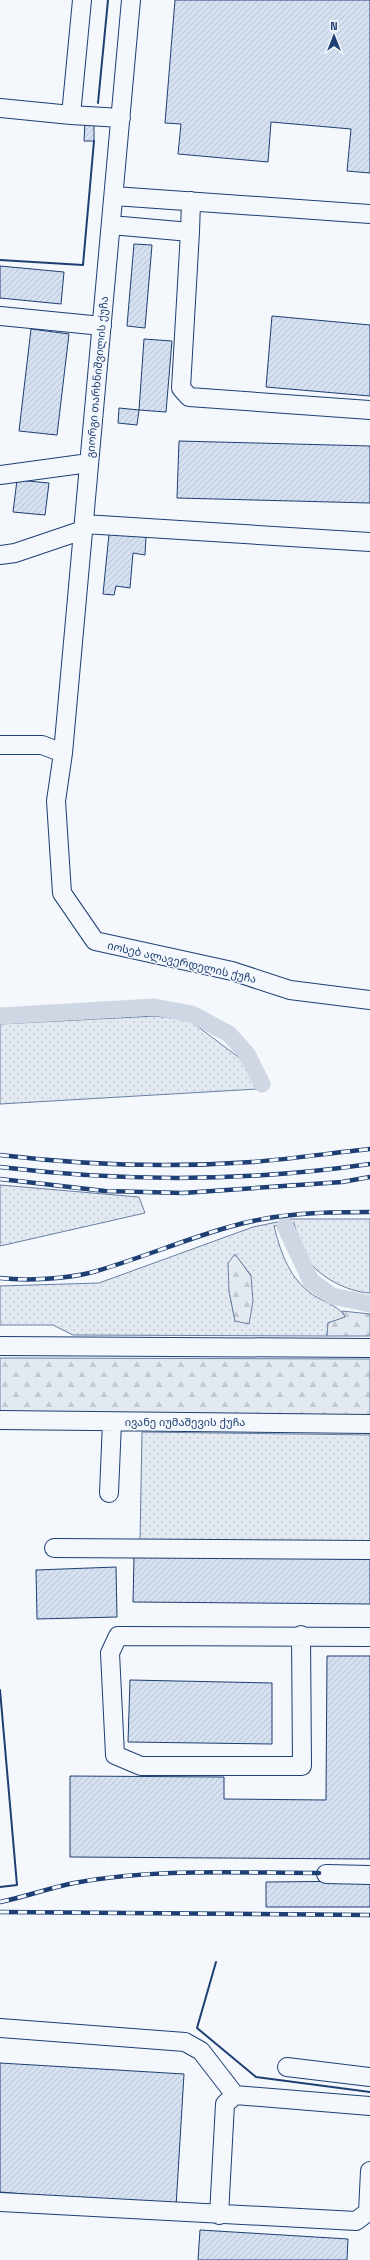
<svg xmlns="http://www.w3.org/2000/svg" width="370" height="2260" font-family="'Space Grotesk','Noto Sans Georgian',sans-serif">
<defs>
<pattern id="grass-dots" width="8" height="8" patternUnits="userSpaceOnUse"><rect width="8" height="8" fill="#e3e9f0"/><path d="M2 2h.1M6 6h.1" fill="none" stroke="#c2c9d1" stroke-width="1.8" stroke-linecap="round"/></pattern>
<pattern id="forest-firs" width="22" height="20" patternUnits="userSpaceOnUse"><rect width="22" height="20" fill="#e3e9f0"/><path d="M5 1l3.5 6h-7zM16 11l3.5 6h-7z" fill="#c2c9d1"/></pattern>
<pattern id="building-hatch" width="6" height="6" patternUnits="userSpaceOnUse"><rect width="6" height="6" fill="#d5e0f0"/><path d="M-1 1l2-2M0 6l6-6M5 7l2-2" fill="none" stroke="#b6c1d1"/></pattern>
</defs>
<rect width="100%" height="100%" fill="#f4f7fb"/>
<path fill="url(#grass-dots)" stroke="#687fa3" fill-rule="evenodd" d="M155,1016l34,4 52,39 16,30 -257,15v-80z
M0,1185l139,12 6,16 -145,33z
M292,1219h78v74c-23,-1 -53,-17 -65,-37 -5,-9 -8,-22 -11,-33l-20,3c6,24 14,49 34,65 11,10 29,13 38,26l-18,6 -1,13 -254,-1 -20,-10h-53v-39l99,-3 154,-56zM235,1255l16,20 -16,46 -6,-30z
M142,1432l228,3v108l-230,-3z"/>
<path fill="url(#forest-firs)" stroke="#687fa3" d="M235,1254l16,22 2,25 -4,23 -14,-3 -6,-30 -1,-28z
M342,1311l28,3v22h-43l1,-13 17,-6z
M0,1358l370,1v56l-370,-3z"/>
<g fill="none" stroke-linecap="round" stroke-linejoin="round">
<path stroke="#cfd7e4" stroke-width="17" d="M0,1016l154,-9 38,7 37,20 18,20 15,30
M285,1226l26,55 21,15 38,8"/>
</g>
<path fill="url(#building-hatch)" stroke="#1d3f73" d="M175,0h195v173l-23,-2 4,-42 -80,-7 -3,40 -90,-8 3,-30 -16,-1z
M85,122h9v19h-10z
M134,244l18,1 -7,83 -18,-2z
M0,266l64,6 -3,32 -61,-6z
M272,316l98,9v71l-104,-9z
M31,329l38,5 -12,101 -38,-4z
M144,339l28,2 -6,71 -27,-2z
M119,408l20,2 -2,15 -19,-2z
M179,441l191,5v57l-193,-5z
M17,480l32,3 -4,32 -32,-3z
M109,534l37,3 -1,18 -12,-2 -3,35 -14,-2 -2,9 -11,-1z
M134,1557l236,2v45l-237,-2z
M116,1567l1,50 -80,2 -1,-49z
M327,1656h43v203l-300,-2v-81l154,1v22l102,1z
M130,1680l142,3v61l-144,-2z
M370,1881v26h-104v-25z
M0,2063l184,11 -8,133 -176,-15z
M200,2230l148,9 -1,21h-149z"/>
<g fill="none" stroke-linecap="round" stroke-linejoin="round">
<g stroke="#1d3f73" stroke-width="20">
<path id="minor" d="M82,0l-11,115 50,3
M131,0l-68,753 -7,48 6,92 33,48 137,30 58,19 80,10
M0,108l71,7
M114,196l256,18
M111,225l79,7 -9,156 8,9 181,13
M190,232l1,-31
M0,316l102,10
M0,475l89,-12
M84,524l286,18
M0,555l15,-2 68,-23
M0,745h42l21,8
M0,1346l370,2
M0,1420l370,4
M109,1493l3,-71
M54,1548l316,2
M301,1635l1,131h-161l-26,-11 -5,-102 8,-17 252,1
M326,1874l44,1
M0,2028l185,14 16,9 34,44
M287,2067l83,10
M0,2202l356,19 12,-9 2,-41
M219,2215l6,-111 10,-9 135,11"/>
</g>
<use href="#minor" stroke="#f4f7fb" stroke-width="18"/>
<g stroke="#1d3f73" stroke-width="4.5">
<path id="rail" d="M0,1155c83,10 168,13 252,7 39,-3 79,-9 118,-13
M0,1167c123,15 247,15 370,-3
M0,1179l105,12 78,2 159,-11 28,-5
M0,1278c27,3 67,1 93,-6 46,-13 90,-32 136,-45 48,-14 91,-15 141,-15
M0,1902c25,-5 49,-14 74,-19 80,-15 164,-10 245,-10
M0,1912l370,3"/>
</g>
<use href="#rail" stroke="#f4f7fb" stroke-width="3" stroke-dasharray="9" stroke-linecap="butt"/>
<path stroke="#1d3f73" stroke-width="2" d="M98,103l10,-103
M0,260l83,5 11,-124
M0,1690l17,195 -17,2
M216,1962l-19,66 59,49 114,15"/>
</g>
<g text-anchor="middle" stroke-width="3" stroke-linejoin="round" paint-order="stroke">
<g font-size="11" fill="#1d3f73" stroke="#f4f7fb">
<text transform="translate(97 377) rotate(-85)" y="4">გიორგი თარხნიშვილის ქუჩა</text>
<text transform="translate(182 962) rotate(13)" y="4">იოსებ ალავერდელის ქუჩა</text>
<text x="185" y="1426">ივანე იუმაშევის ქუჩა</text>
</g>
</g>
<g transform="translate(334 36)" stroke="#f4f7fb" stroke-width="3" paint-order="stroke">
<path d="M0-3L7 15L0 10L-7 15Z" fill="#1d3f73"/>
<text y="-6" font-size="11" font-weight="bold" text-anchor="middle" fill="#1d3f73">N</text>
</g>
</svg>
